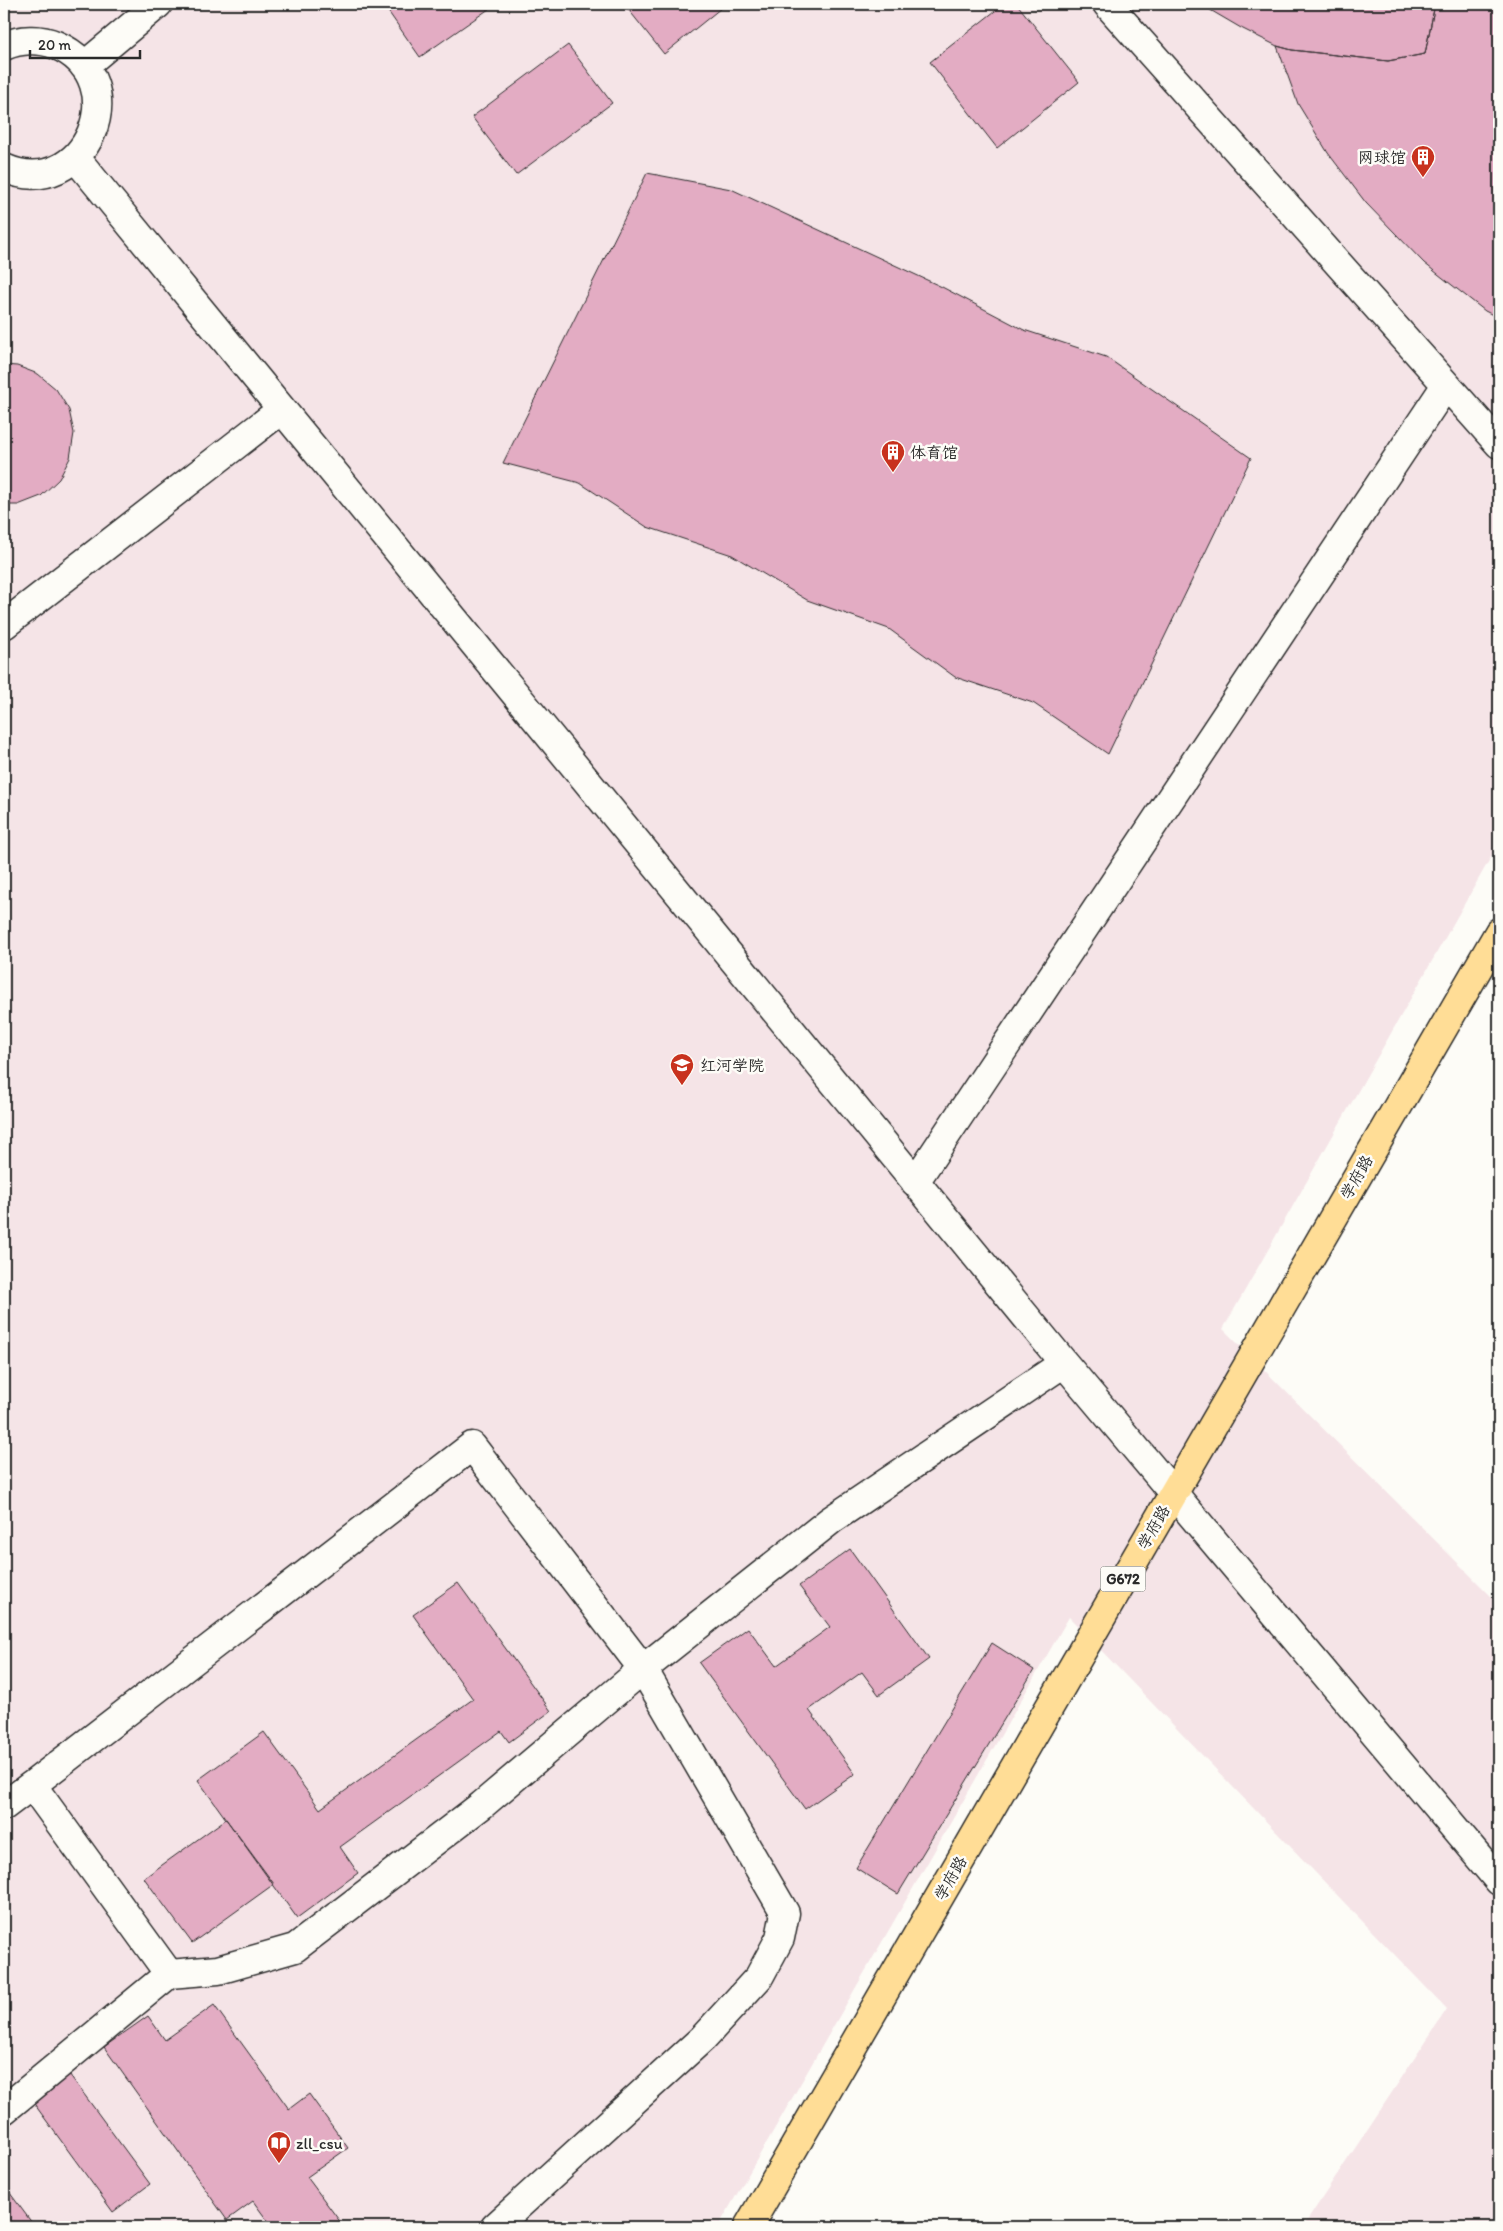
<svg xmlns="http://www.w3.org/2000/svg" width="1503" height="2231" font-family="Itim,'LXGW WenKai TC',sans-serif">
<rect width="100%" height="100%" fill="#fdfcf7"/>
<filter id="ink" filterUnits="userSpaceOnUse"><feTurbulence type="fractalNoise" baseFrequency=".02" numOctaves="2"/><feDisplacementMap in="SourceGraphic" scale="10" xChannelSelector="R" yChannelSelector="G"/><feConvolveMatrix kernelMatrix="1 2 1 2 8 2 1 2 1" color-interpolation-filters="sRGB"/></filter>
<g filter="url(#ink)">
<path fill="#f5e4e7" d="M4,4h1495v839l-276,486 276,275v623h-196l144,-218 -378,-392 -351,610h-714z"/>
<path fill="#e3acc3" stroke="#2b2b2b" d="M383,4h113l-76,53z
M624,4h102l-62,50z
M885,4h12l-8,5z
M1004,4h13l62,78 -82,66 -67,-86z
M1200,4h235l-10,50 -37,7 -96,-11 -15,-4 -36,-18z
M1435,4h64v314l-14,-7 -61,-48 -58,-60 -38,-50 -30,-49 -21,-58 15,4 96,11 37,-7z
M568,45l44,58 -96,72 -44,-58z
M647,173l84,16 211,98 82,43 82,27 145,101 -143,296 -75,-51 -78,-26 -66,-48 -82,-29 -75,-45 -85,-28 -67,-44 -77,-20z
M4,365l13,1 21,8 18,15 13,21 5,23 -4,25 -11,21 -18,17 -23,9h-14z
M850,1549l79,110 -50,36 -17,-23 -53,38 46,64 -50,35 -106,-146 49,-35 28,38 54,-39 -31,-41z
M458,1583l93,128 -42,31 -8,-11 -161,116 18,26 -61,45 -99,-138 66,-48 56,77 153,-110 -60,-84z
M992,1643l42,27 -136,224 -42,-26z
M226,1819l48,65 -82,59 -48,-65z
M214,2005l75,104 20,-15 39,54 -41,29 37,50h-72l-19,-26 -26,19 -123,-173 44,-31 17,24z
M64,2067l86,117 -37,28 -86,-118z
M4,2185l31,42h-31z"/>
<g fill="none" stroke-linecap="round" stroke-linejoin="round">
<g stroke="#2b2b2b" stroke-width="31">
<path id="minor" d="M1107,4l392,440
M4,46c16,-7 36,-8 52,-1 82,35 29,159 -52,123
M84,66l74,-62
M75,157l989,1206 435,518
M4,625l277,-215
M915,1182l531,-797
M32,1785l440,-339 171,223 142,244 -5,25 -21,39 -56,61 -208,189
M4,1806l28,-21 137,189 49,-4 77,-22 187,-143 161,-136 188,-149 233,-157
M4,2110l165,-136"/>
</g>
<g stroke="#2b2b2b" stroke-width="31">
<path id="highway" d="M748,2227l751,-1295"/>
</g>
<use href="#minor" stroke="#fdfcf7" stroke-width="28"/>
<use href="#highway" stroke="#ffdd96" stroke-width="28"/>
</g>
</g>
<defs>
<g id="building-pin" transform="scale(1.25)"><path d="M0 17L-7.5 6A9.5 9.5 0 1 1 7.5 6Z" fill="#c8321e" stroke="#fdfcf7"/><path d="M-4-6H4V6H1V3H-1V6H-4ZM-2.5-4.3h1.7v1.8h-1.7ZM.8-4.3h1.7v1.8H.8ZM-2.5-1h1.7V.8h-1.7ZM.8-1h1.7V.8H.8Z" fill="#fff"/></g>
<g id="university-pin" transform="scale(1.25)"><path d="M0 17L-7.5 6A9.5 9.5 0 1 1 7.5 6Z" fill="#c8321e" stroke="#fdfcf7"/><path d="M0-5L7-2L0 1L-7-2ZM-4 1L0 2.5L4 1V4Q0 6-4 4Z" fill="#fff"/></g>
<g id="library-pin" transform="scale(1.25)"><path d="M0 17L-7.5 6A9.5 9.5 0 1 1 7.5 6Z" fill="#c8321e" stroke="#fdfcf7"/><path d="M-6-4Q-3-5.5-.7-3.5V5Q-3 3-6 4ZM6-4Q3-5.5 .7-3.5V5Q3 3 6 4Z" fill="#fff"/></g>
</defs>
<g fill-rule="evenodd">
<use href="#building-pin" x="1423" y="157"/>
<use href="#building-pin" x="893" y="452"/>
<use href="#university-pin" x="682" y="1065"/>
<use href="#library-pin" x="279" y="2143"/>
</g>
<g text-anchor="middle" stroke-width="5" stroke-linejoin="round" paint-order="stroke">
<rect fill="#fdfcf7" stroke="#6a6a68" stroke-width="1" x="1100.5" y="1566.5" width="45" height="25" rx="4"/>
<g font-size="15" font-weight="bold" fill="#2b2b2b">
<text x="1123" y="1584">G672</text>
</g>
<g font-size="16" fill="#2b2b2b" stroke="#fdfcf7" text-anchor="start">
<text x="1406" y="163" text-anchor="end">网球馆</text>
<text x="910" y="458">体育馆</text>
<text x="700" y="1071">红河学院</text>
<text x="296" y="2149">zll_csu</text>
</g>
<g font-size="16" fill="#2b2b2b" stroke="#fdfcf7">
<text transform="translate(1356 1177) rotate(-60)" y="6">学府路</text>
<text transform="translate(1153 1527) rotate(-60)" y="6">学府路</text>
<text transform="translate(950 1878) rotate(-60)" y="6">学府路</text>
</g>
</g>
<rect width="1503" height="2231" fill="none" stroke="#fdfcf7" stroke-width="20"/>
<rect x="10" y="10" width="1483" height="2211" fill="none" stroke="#2b2b2b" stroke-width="2" filter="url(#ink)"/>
<path d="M30 50v8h110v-8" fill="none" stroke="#2b2b2b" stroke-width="2.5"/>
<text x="38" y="50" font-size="15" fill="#2b2b2b" stroke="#fdfcf7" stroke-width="4" paint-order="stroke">20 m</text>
</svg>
